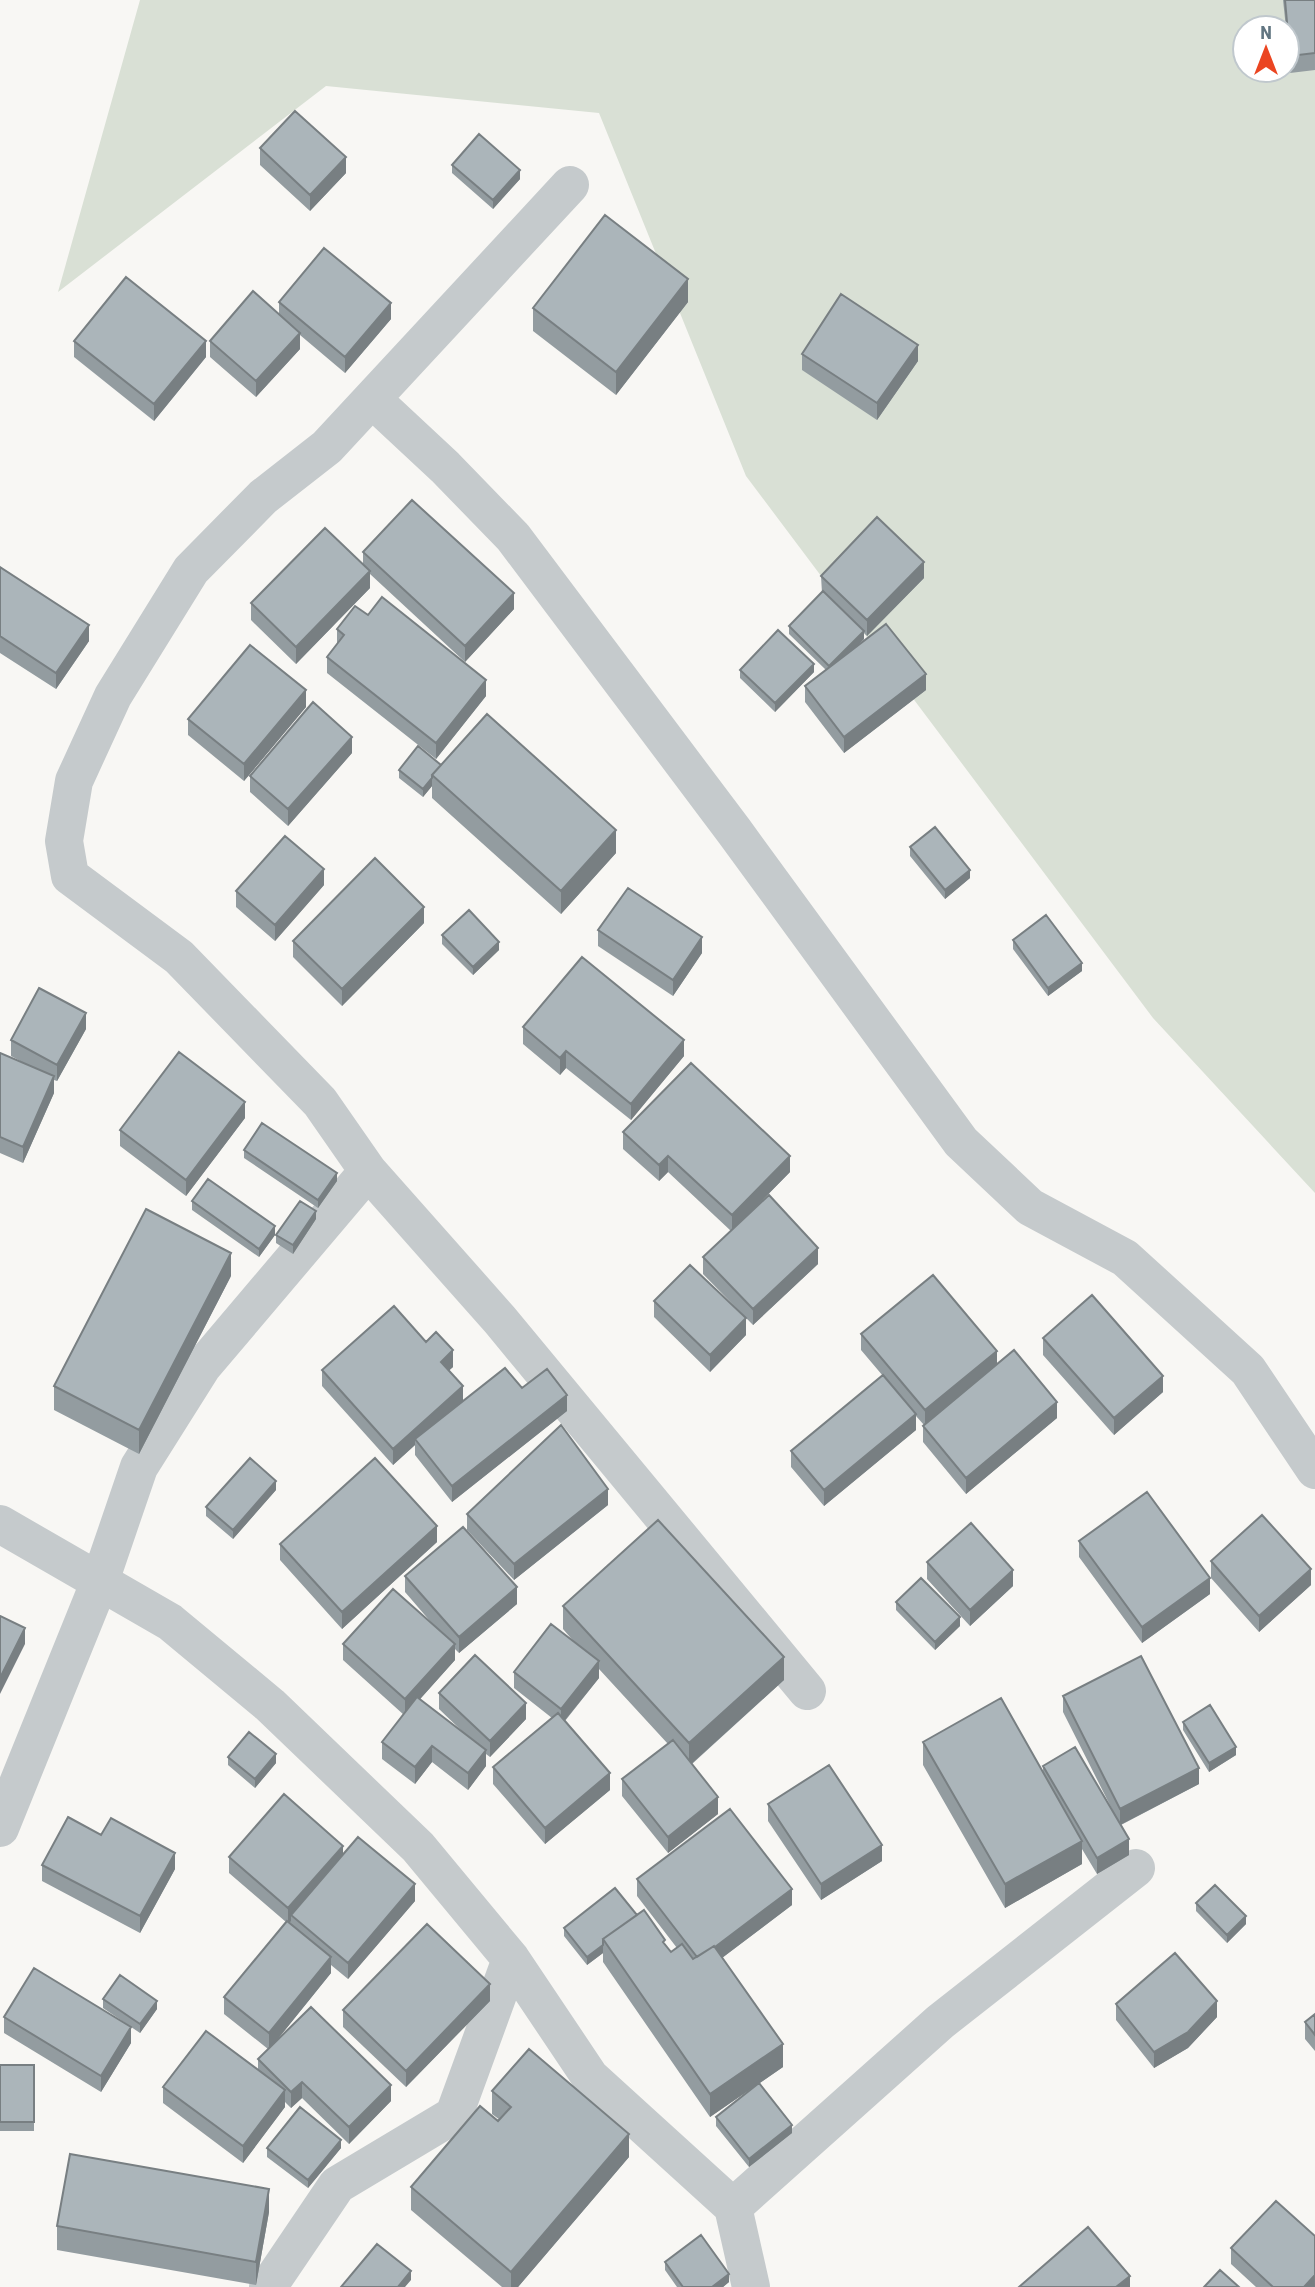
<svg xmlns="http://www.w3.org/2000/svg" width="1315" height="2287" font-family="'Roboto Condensed',sans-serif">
<rect width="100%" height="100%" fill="#f8f7f4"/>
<path fill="#d9e0d5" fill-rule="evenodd" d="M140,0h1175v1193l-162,-175 -407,-542 -147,-363 -273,-27 -268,206zM1245,28h42v42h-42z"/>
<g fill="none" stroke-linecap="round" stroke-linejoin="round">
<path stroke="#c5cacc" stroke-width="38" d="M570,185l-243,262 -64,50 -72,73 -78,126 -39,85 -10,60 6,35 109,81 141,145 48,69 132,149 307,371
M372,399l73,68 68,70 221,294 227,311 69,65 95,51 123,112 67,100
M0,1524l170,98 100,83 148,142 93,112 79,118 143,130 18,80
M0,1828l100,-247 39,-114 63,-100 166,-196
M733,2207l207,-185 196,-154
M268,2287l69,-102 117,-70 57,-156"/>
</g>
<path fill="#939ca0" d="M1283,0h32v70l-25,3 -3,-45h-1z
M260,148l86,25 -36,38 -50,-46z
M452,165l68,14 -27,30 -41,-36z
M279,302l112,17 -46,54 -45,-38v14l-44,48 -46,-40v-16l69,-27z
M688,302l-72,93 -83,-64v-23z
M74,341l132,16 -52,64 -80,-64z
M802,354l116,7 -41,59 -75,-50z
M363,552l151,57 -49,53 -95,-88v14l-74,76 -45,-44v-17l112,-38z
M0,567l89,74 -33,48 -56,-36z
M821,576l103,2 -57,58 -3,-3v6l-8,8 70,43 -82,63 -39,-51v-16l21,-16 -37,-36v-8l33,-33z
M368,615l118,81 -50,63 -109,-86v-16l10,-13v-15z
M740,670l74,2 -39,40 -35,-34z
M306,707l-62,74 -56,-46v-16z
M352,753l-64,73 -38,-34v-16z
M441,765l175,88 -55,61 -129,-116v-12l-9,11 -24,-19v-8z
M910,847l60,31 -25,21 -35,-43z
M324,885l-49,56 -39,-34v-16z
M424,923l-82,83 -49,-49v-16z
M598,930l104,23 -29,43 -75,-50z
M442,935l57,15 -26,25 -31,-31z
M1013,940l69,31 -34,25 -35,-47z
M523,1027l161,29 -53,64 -65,-52 -6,7 -37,-31z
M86,1029l-29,52 -3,-1v13l-31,70 -23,-10v-100l24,10 -13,-7v-16z
M245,1118l-59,78 -66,-50v-16z
M623,1132l167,40 -45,46 73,46 -65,61 -50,-51v-17l28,-26 -63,-59 -9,9 -36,-32z
M244,1150l93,31 -19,27 -74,-50z
M192,1201l83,34 -16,22 -67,-47z
M316,1219l-23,35 -17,-11v-8z
M231,1276l-92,178 -85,-44v-24z
M654,1301l92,34 -36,37 -56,-55z
M861,1334l136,31 60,53 -91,76 -43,-52v-16l1,-1 -8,-9v14l-92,76 -33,-39v-16l92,-75 -22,-26z
M1043,1338l120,54 -49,43 -71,-80z
M426,1342l27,25 -4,3 14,31 59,-13 45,23 -115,91 -37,-47v-10l-22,20 -71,-79v-16z
M276,1490l-43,49 -27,-23v-9z
M608,1505l-94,75 -47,-50v-16z
M1079,1541l131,53 -68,49 -63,-86z
M437,1542l-95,87 -62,-69v-16z
M1211,1561l100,24 -52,47 -48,-54z
M927,1562l86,24 -43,40 -43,-47z
M405,1576l112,28 -58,49 -4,-4v11l-35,39 45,35 -26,-25v-16l87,26 -36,38 -4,-3v12l-18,24 -36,-28 -17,22 -33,-25v-17l22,-27 -61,-55v-16l93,-16 -31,-36z
M896,1602l64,24 -25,24 -39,-40z
M563,1606l221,74 -92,84 26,50 -50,39 -46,-57v-17l46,-35 -69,-75v9l-34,43 45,69 -65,54 -52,-60v-17l59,-49 -38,-30v-16l62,-28 -13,-15z
M1063,1696l136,88 -78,41 8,30 -32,19 -15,-25v15l-77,44 -82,-143v-23l120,29v-5l74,53 -54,-107z
M1183,1722l53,33 -27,17 -26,-42z
M228,1757l48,6 -21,25 -27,-23z
M768,1804l114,57 -61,39 -53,-79z
M343,1854l72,47 -67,78 -17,-14v8l-59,73 119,55 -42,43 -47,-46 -11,10 -6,-6v5l-42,56 -80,-60v-16l95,-17v-11l10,-10 -44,-35v-17l62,-75 -57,-49v-16z
M42,1865l133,4 -35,64 -98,-52z
M637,1879l155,26 -70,53 61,109 -23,16 32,50 -43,34 -33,-41v-9l40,-32 -46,32 -107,-155v-9l-16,12 -23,-29v-8l73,-13 28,29 6,8 6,-4 -40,-52z
M1196,1903l50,21 -19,19 -31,-32z
M103,1999l54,10 -17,24 -37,-25z
M490,2001l-84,86 -63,-60v-17z
M1116,2004l101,13 -29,31 -34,20 -38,-48z
M1315,2014v37l-10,-12v-17z
M4,2017l127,26 -30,49 -97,-59z
M0,2065h34v66h-34z
M492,2091l137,66 -111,130h-16l-91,-77v-23l89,-67 -8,-6z
M267,2148h74l-33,40 -41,-31z
M269,2212l-13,73 -199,-35v-24z
M1231,2248l84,39h-59l-25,-23z
M665,2262l64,20 -6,5h-46l-12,-17z"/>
<path fill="#787f82" d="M346,157v16l-36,38v-16z
M520,170v9l-27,30v-9z
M688,279v23l-72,93v-23z
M391,303v16l-46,54v-16z
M300,333v16l-44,48v-16z
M206,341v16l-52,64v-17z
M918,345v16l-41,59v-17z
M924,562v16l-57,58v-16z
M370,571v17l-74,76v-17z
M514,593v16l-49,53v-16z
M89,625v16l-33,48v-16z
M864,631v8l-35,35v-8z
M814,664v8l-39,40v-9z
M926,674v16l-82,63v-16z
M486,680v16l-50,63v-16z
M306,690v17l-62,74v-17z
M352,737v16l-64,73v-17z
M432,778v8l-9,11v-8z
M616,830v23l-55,61v-23z
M324,869v16l-49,56v-16z
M970,870v8l-25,21v-9z
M424,907v16l-82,83v-17z
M702,937v16l-29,43v-16z
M499,942v8l-26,25v-8z
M1082,963v8l-34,25v-8z
M86,1013v16l-29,52v-16z
M684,1040v16l-53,64v-16z
M566,1051v17l-6,7v-17z
M54,1076v17l-31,70v-16z
M245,1102v16l-59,78v-16z
M668,1156v16l-9,9v-16z
M790,1156v16l-58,59v-16z
M337,1173v8l-19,27v-8z
M316,1211v8l-23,35v-9z
M275,1226v9l-16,22v-8z
M818,1248v16l-65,61v-16z
M231,1253v23l-92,178v-24z
M746,1318v17l-36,37v-17z
M453,1350v17l-12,11v-16z
M997,1351v16l-72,59v-16z
M1163,1376v16l-49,43v-17z
M463,1386v16l-48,37v6l-22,20v-16z
M567,1395v16l-115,91v-16z
M1057,1402v16l-91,76v-16z
M916,1414v16l-92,76v-16z
M276,1481v9l-43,49v-9z
M608,1489v16l-94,75v-16z
M437,1526v16l-95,87v-17z
M1311,1569v16l-52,47v-16z
M1013,1570v16l-43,40v-16z
M1210,1578v16l-68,49v-16z
M517,1587v17l-58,49v-16z
M960,1617v9l-25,24v-8z
M25,1628v16l-25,50v-16z
M455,1644v16l-50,56v-17z
M784,1657v23l-95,86v-23z
M599,1661v17l-38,47v-16z
M526,1703v16l-36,38v-16z
M432,1746v16l-17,22v-17z
M1236,1747v8l-27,17v-9z
M486,1750v16l-18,24v-17z
M276,1754v9l-21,25v-9z
M1199,1768v16l-79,41v-16z
M610,1773v17l-65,54v-16z
M718,1797v17l-50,39v-16z
M1129,1839v16l-32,19v-16z
M1082,1841v23l-77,44v-24z
M882,1845v16l-61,39v-16z
M343,1846v16l-52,53v6l-3,3v-16z
M175,1853v16l-35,64v-17z
M415,1884v17l-67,78v-16z
M792,1889v16l-94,71v-17z
M1246,1916v8l-19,19v-8z
M603,1945v8l-16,12v-8z
M331,1957v16l-62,77v-17z
M490,1984v17l-84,86v-16z
M157,2001v8l-17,24v-9z
M1217,2001v16l-29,31 -34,20v-16z
M131,2027v16l-30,49v-16z
M783,2044v23l-73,50v-23z
M302,2082v16l-11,10v-16z
M391,2085v16l-42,43v-17z
M285,2090v17l-42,56v-17z
M792,2125v8l-43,34v-8z
M629,2134v23l-111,130h-7v-15z
M341,2140v8l-33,40v-8z
M269,2189v23l-13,73v-23z
M411,2271v9l-6,7h-7z
M729,2274v8l-6,5h-11z
M1315,2275v12h-11z
M1130,2276v11h-14z"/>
<path fill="#abb5ba" stroke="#787f82" stroke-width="2" d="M1285,0h30v53l-25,3z
M295,111l51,46 -36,38 -50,-47z
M479,134l41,36 -27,30 -41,-35z
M605,215l83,64 -72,93 -83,-64z
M324,248l67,55 -46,54 -66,-55z
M126,277l80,64 -52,63 -80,-63z
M253,291l47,42 -44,48 -46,-40z
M841,294l77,51 -41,58 -75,-49z
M412,500l102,93 -49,53 -102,-94z
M877,517l47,45 -57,58 -46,-44z
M325,528l45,43 -74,76 -45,-44z
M0,567l89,58 -33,48 -56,-37z
M823,591l41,40 -35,35 -40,-40z
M382,597l104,83 -50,63 -109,-86 17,-22 -7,-6 18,-23 13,9z
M886,624l40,50 -82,63 -39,-51z
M778,630l36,34 -39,39 -35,-33z
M250,645l56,45 -62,74 -56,-45z
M313,702l39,35 -64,72 -38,-33z
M487,714l129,116 -55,61 -129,-116z
M418,746l23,19 -9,10v3l-9,11 -24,-19z
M935,827l35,43 -25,20 -35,-43z
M285,836l39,33 -49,56 -39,-34z
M375,858l49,49 -82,82 -49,-48z
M628,888l74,49 -29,43 -75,-50z
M469,910l30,32 -26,25 -31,-32z
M1046,915l36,48 -34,25 -35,-48z
M582,957l102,83 -53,64 -65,-53 -6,7 -37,-31z
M39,988l47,25 -29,52 -46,-25z
M179,1052l66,50 -59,78 -66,-50z
M0,1053l54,23 -31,71 -23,-10z
M691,1063l99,93 -58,59 -64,-59 -9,9 -36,-33z
M262,1123l75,50 -19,27 -74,-50z
M208,1179l67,47 -16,23 -67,-48z
M769,1195l49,53 -65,61 -50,-52z
M300,1201l16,10 -23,34 -17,-10z
M146,1209l85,44 -92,177 -85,-44z
M690,1265l56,53 -36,37 -56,-54z
M933,1275l64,76 -72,59 -64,-76z
M1092,1295l71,81 -49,42 -71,-80z
M394,1306l32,36 10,-10 17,18 -12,12 22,24 -70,63 -71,-79z
M1014,1350l43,52 -91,76 -43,-52z
M505,1368l17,20 25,-19 20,26 -115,91 -37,-47z
M883,1375l33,39 -92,76 -33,-39z
M561,1425l47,64 -94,75 -47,-50z
M250,1458l26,23 -43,49 -27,-23z
M375,1458l62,68 -95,86 -62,-68z
M1147,1492l63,86 -68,49 -63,-86z
M1262,1515l49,54 -52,47 -48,-55z
M658,1520l126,137 -95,86 -126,-137z
M971,1523l42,47 -43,40 -43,-48z
M463,1527l54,60 -58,50 -54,-61z
M921,1578l39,39 -25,25 -39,-40z
M393,1589l62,55 -50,55 -62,-55z
M0,1616l25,12 -25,50z
M551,1624l48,37 -38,48 -47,-37z
M475,1655l51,48 -36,38 -51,-48z
M1141,1656l58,112 -79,41 -57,-113z
M417,1697l69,53 -18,23 -36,-27 -17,21 -33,-25z
M1001,1698l81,143 -77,43 -82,-142z
M1210,1705l26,42 -27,16 -26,-41z
M558,1713l52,60 -65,55 -52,-61z
M249,1732l27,22 -21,25 -27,-22z
M673,1740l45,57 -50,40 -46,-58z
M1075,1747l54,92 -32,19 -54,-92z
M829,1765l53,80 -61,39 -53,-80z
M284,1794l59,52 -55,62 -59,-51z
M730,1809l62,80 -77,58 -1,-1 -17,11 -60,-78z
M68,1817l33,18 10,-17 64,35 -35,63 -98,-51z
M358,1837l57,47 -67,79 -57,-48z
M1215,1885l31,31 -19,19 -31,-32z
M615,1888l22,27 -34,24v6l-16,12 -23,-29z
M644,1910l21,30 -2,2 8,10 11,-8 11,15 21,-13 69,98 -73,50 -107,-155z
M287,1921l44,36 -62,76 -45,-36z
M427,1924l63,60 -84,87 -63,-61z
M1175,1953l42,48 -29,31 -34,20 -38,-48z
M34,1968l97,59 -30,49 -97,-59z
M120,1975l37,26 -17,23 -37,-25z
M311,2007l80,78 -42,42 -47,-45 -11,10 -33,-33z
M1315,2014v21l-10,-13z
M206,2031l79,59 -42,56 -80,-59z
M529,2049l100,85 -118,138 -100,-85 69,-81 18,15 13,-14 -19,-16z
M0,2065h34v57h-34z
M759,2083l33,42 -43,34 -33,-42z
M300,2107l41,33 -33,40 -41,-32z
M70,2154l199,35 -13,73 -199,-36z
M1276,2201l39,35v39l-11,12h-31l-42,-39z
M1088,2227l42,49 -14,11h-97z
M701,2235l28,39 -17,13h-29l-18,-25z
M377,2244l34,27 -13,16h-57z
M1220,2270l19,17h-35z"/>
<g transform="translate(1266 49)"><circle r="33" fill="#ffffff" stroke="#c0c8cd" stroke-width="2"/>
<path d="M0-5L12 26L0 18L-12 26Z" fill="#eb4521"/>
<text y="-10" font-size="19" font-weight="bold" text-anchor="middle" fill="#617581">N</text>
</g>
</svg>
